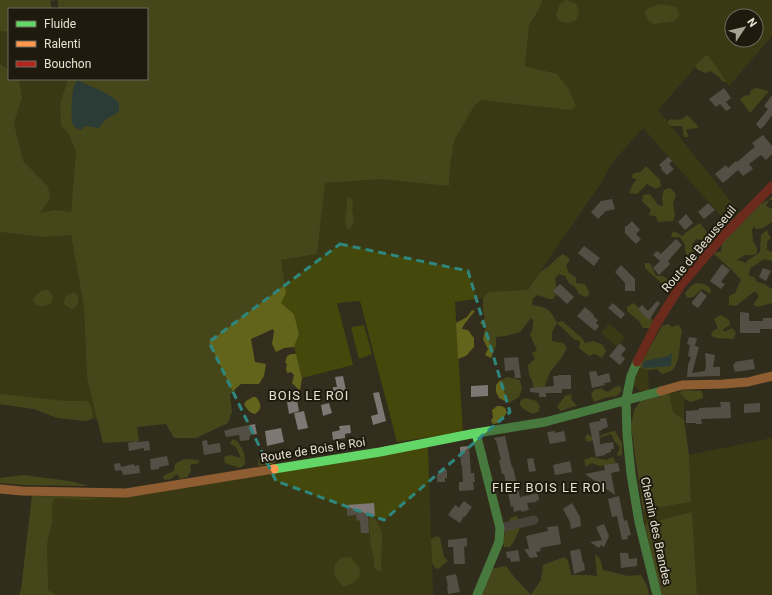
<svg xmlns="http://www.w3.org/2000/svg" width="772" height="595" font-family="Roboto,sans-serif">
<rect width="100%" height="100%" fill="#322d1d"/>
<path fill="#45480b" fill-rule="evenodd" d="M542,0h230v36l-43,50 -24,-30 -47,54 82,103 -12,11 -85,-96 -32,36 -8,16 -77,112 -71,10 8,130 -66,10 -37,-141 -23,2 16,62 -51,13 -8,-31 5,-13 -5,-20 -13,-11v-43l36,-6 8,-71 56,-4 68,7 1,-19 4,-26 20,-35 8,-6 88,10 -13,-36 -32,-8 4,-41 11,-17zM732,16h24v24h-24z
M0,31l9,1v38l-9,-6z
M19,79h49l-8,25 1,22 7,7 8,18 -5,61 -16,-2 -17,3 9,-9 1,-18 -15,-15 -10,-9 -9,-39 8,-25z
M0,232l44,5 27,-2 13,72 3,70 11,42 -98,-15z
M609,324l16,13 -9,9 -15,-13z
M364,325l8,29 -13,5 -8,-32z
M639,367l9,3 1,21c-7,0 -12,0 -15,-7z
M680,392l4,6v22l-11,-8 -4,-19z
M772,438v157h-75l-5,-83 -47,12 -2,-14 48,-8 -2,-47z
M428,446l5,149h-414l2,-5 11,-94 49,-1 283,-38z"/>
<path fill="#61641a" d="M0,0h56l-6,1 2,8h-43v23l-9,-1z
M58,0h484l-2,8 -11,17 -4,41 32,8 12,16 7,16 -6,4 -88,-10 -8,6 -20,35 -4,26 -1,19 -68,-7 -56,4 -8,71 -36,6 5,33 -5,10 13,11 5,20 -5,13 -10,1 -8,4 -4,-8 2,-12 -1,-3 -22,10 4,23 11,2 -2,12 -5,8h-18l-11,10 2,18 -4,11 -32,15h-22l-8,-14 -29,3 2,14 -36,2 -16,-66 -3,-70 -13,-72 -27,2 -44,-5v-168l9,6v9h10l3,19 -8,25 9,38 25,25 2,12 -3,6 -8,9 16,-3 16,2 5,-61 -8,-18 -7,-7 -1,-22 8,-25h79v-70h-89z
M566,0l10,4 3,7 -3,9 -8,3 -9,-2 -3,-6 4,-11z
M660,4l16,3 4,8 -6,6 -20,3 -5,-3 -5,-9 7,-5z
M707,55l11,14 8,13h-3l-5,-6 -8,-5 -4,2 -8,-3 -3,-4 10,-10z
M756,88l13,3 -19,22 -10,-14 4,-3 6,-1 1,-5z
M687,115l12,12c-4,2 -9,1 -13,3l3,7h-5l-2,-11h-11l-3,-3v-2l3,-2c7,1 11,2 16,-4z
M646,166l14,14 1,6 -5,3 -9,-5 -10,10 -8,-1 5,-11 3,-2 -6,-3 3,-4 7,-1z
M670,188l6,6 -3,10 2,11 -2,6 -15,1 -2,-6 -7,-1 2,-5 -9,-9 1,-6 7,-1 8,11 5,1 -1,-8 2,-8z
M772,196v4h-3l-3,6 6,3v13l-9,6 -7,1 -2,-3 -2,4 1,11 4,7v5l-3,2h-9l-8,5 9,3c3,-5 10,-7 14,-11l1,-17 6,-5 1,4 3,3 -4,5v8l5,2v9l-8,-2 -7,5 -7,4 -1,8 5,1 3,5 8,2 6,5 1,-1v15l-14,4 -5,-2 6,-9 -4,-5 -19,15 -7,-1v-9l6,-3 6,-13 -8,-9 -19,-17 1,-2h6l1,-10 40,-39 7,-3z
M347,197l4,1 2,3 -1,8 2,14 -6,7 -3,-10 2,-11z
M700,223l9,12 -2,6 -11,-2 -4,5 3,7 -9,6 -1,-12 -5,-8h-9l2,-6 10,5 2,-3z
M563,254l7,5 -4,7 3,7 7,5v5l9,1 5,10 -4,3 -7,-3 -4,-7 -6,-4 -4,-7 -6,-2 -4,4 2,15 -4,6h-4l-11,-4 -5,3 -1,7c15,2 18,4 25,18l5,-2 20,17 3,5 8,-2 10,4 3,6 -4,7 -7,-4 -6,2 -10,-8 1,-7 -5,-1 -18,-17 -5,9v9l11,2 4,5 -5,9 -12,15 -7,19 -9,-1 -2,-10 -3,-5 -1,-10 7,-6 -3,-6 5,-3 -7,-15 3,-8v-7l-2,-2 -11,14 -15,4 -9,1v9l-5,12 -6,-3 3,-6 -5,-10 3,-12 -6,-4 5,-5 -2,-6v-14l6,-6 39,-2 12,-18 8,-5 9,-9z
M645,263h5l6,13c6,-1 8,0 12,4h5l3,5 -6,6 -25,-23z
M696,283l8,1 6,4 1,6 -9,-5 -9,8 -6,1 -2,-5 6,-7z
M43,290h5l5,6 -1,6 -5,3 -6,2 -6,-3 -2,-4 4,-6z
M74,292c5,4 5,9 2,15l-5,2 -7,-5 1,-7z
M633,303l4,3 6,8 7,-5 -1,6 4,6 -3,7h-7l-4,-7 -12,-10v-4z
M472,310l3,1c-4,5 -12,14 -13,18l6,1 6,8v9l-8,9 -8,3 -2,-36 11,-6z
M721,315l8,5 1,5 -7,4 1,3 8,-4 4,5 -3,6 -16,-1 -6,-2 2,-5 5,-3 -4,-9z
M668,324l4,3 5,-2 3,1 2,5c-3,10 -1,33 -11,40 -2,1 -6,2 -9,3l-5,-5 -9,1 -9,-3 23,-41z
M291,354h5l6,24 -2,13 -8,-8 2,-8 -3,-3 -4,1 -1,-4 1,-5 -2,-2 2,-6z
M508,377l12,3 2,9 -3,8 -10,6 -10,-5 -3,-6v-7l4,-5z
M620,386l2,4 -5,6 -9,1 -14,5 -3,-8 3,-4 8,-2 1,2 5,2 7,-5z
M682,390l20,1 1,7c-14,5 -15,6 -23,-6z
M669,393l4,19 11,8 5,35 2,47 -48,8 -12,-84 3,-16 8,-11z
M0,394l65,7h22l4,5 2,12 -6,3 -30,-3 -23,-9 -34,-5z
M572,394l-1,5 6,7 -9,2 -7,3 -4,-4 8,-11z
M253,397h3c5,6 7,12 -1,17 -5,-1 -9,-5 -11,-10l2,-3z
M526,398l10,3 4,5 -1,5 -6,3 -8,-4 -5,-5v-3l2,-3z
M497,406c5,0 8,0 10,6l-3,5 -4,2 -1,4 -6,1 -2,-3 2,-4 -1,-7z
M613,431h2l7,12v12l-5,1 3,-9 -5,-5 -4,-8 -24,8 -2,-4 2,-4 7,4z
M233,439l5,3c1,4 4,5 5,9 2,3 2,9 2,13l-5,4 -15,-5 -1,-6 6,-2 11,3 -5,-11 -6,-3z
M271,453l6,1 4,5 -10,5 -13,2 1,-9z
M592,457l14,3 7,-3 3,6 -16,3 -9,-3 -5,4 -2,-7z
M184,459l15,1v3l-9,2 1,6 -4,6 -7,2 -3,-5 -6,5 -6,1 -2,-3 2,-2 9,-4 1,-7z
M23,475l46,6 20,5 -64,-1 -25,-2v-5z
M32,496l70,2 -14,2 -33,-2 -3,5v19l-5,22 1,46 8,5h-37l2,-5z
M692,512l5,83h-37l-15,-71z
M517,516l3,12 -6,13 -4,6h-6l-1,-7 2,-8 5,-13 2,-2z
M369,518h6l7,14 -1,34 1,4 -5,1 -3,-5v-9l-3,-9z
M437,536l3,2 4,19 4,4 -10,8 -3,-1 -3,-5 -1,-24z
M595,554l5,5 3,11 25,6 13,-1 6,11 2,9h-170l11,-26 16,-3 9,12 16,17 10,-15 2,-15 21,-8 4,3 3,15h18l8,1z
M350,557l10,11 -1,10 -6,5 -9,4 -7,-7 -3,-7 1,-8 5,-7z"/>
<path fill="#234e52" d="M77,80c9,4 36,15 41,22 2,4 1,7 1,10l-13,7 -7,9 -14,-2 -4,4c-3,-1 -6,-2 -8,-5 -3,-6 -1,-33 1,-39 1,-2 2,-4 3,-6z
M672,353l-1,13 -24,2 -5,-1 2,-6 24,-5z"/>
<path fill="#7e7774" d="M724,88l7,10 -5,4 5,6 -5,3 -6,-7 -4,3 -7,-8z
M772,95v20l-8,11 -4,3 -4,-5 12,-15 -4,-3z
M763,135l9,11v8l-6,6 -5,-5 -12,9 4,5 -10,7 -5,-6 -15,13 -8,-9 11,-9 2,3 8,-7 1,1 13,-11 5,-4 -3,-4z
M668,157l4,4 -3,3 5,5 -7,6 -6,-6 1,-1 -3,-3z
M612,199l3,10 -9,2 -8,8 -7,-7 10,-11z
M708,203l7,7 -11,9 -6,-7z
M686,214l7,9 -8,7 -7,-8z
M632,221l8,9 -4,4 5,5 -5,5 -11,-11v-7h2z
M676,239l6,6 -14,16 2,3 -11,11 -6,-7 7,-7 -7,-6 4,-4 4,3z
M584,246l16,12 -6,8 -16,-13z
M722,264l8,6 -9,12 4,2 -4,5 -11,-8z
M621,265l14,14v12h-10v-8l-10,-11z
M763,268l8,3 -5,10 -7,-4z
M560,284l14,13 -7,7 -14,-13z
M701,291l6,5 -9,12 -6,-4v-2z
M657,301l3,2 -11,17 -11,-11 4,-4 6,6z
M613,303l12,11 -4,5 -13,-11z
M585,307l9,8 -1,1 5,4 -2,3 3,3 -4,5 -18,-15z
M740,312l9,1v8h14v-3h9v11h-12v4h-20z
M689,337l8,1 -2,8 4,1 -7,26 13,-2 1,-6 -1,-12 10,2 -2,12h7v9l-33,1 1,-12 3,-8 -3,-1 2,-11 3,1 -6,-2z
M620,343l6,6 -5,6 4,4 -5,6 -11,-9z
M518,357l3,21h-6l-1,-8 -9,1 -1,-13z
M753,359l2,10 -20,3 -2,-8h2v-2z
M596,371l2,5 11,-3 2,9 -7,1 1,2 -13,3 -3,-16z
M558,375h13v14h-9v4h-16v4h-7v-4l-9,-1v-4l24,-2 -1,-10h5z
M343,376l3,14h-2l-1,10 -11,-1 1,-12h4l-2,-10z
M488,385v11l-17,1v-11z
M379,392l7,29 -13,4 -2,-9 7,-2 -5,-21z
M297,400l2,11 -10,3 -2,-12z
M720,402h10l1,16 -30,1 1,5h-6v-1h-10v-12l13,-1v-2l22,-1z
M329,403l3,10 -9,3 -2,-11z
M760,403v9l-16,1v-9z
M304,411l4,17 -10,2 -4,-17z
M606,418l2,9 -6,2v1l-3,1 1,13 13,-2 1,7h-3v3l-6,2v1l-9,2 -7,-34 11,-2v-2z
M255,424l2,10 -7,1 -1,5 -9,1 -1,-6 -13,2 -2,-6 10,-3z
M350,425l1,8 -6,1v4l-12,2 -1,-8 8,-2 -1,-4z
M281,428l3,14 -17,4 -2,-15z
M555,431v2l9,-2 2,10 -16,3 -3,-12z
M505,436l7,32 1,-1 7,30 18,-4 1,7 -3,1v1l-9,1 2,7 -8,2v-2l-7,2 -1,-6 -2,1 -7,-33h-2l-3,-14h2l-5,-20h-1l-1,-2z
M207,440l1,5 12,-2 1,9 -17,3 -2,-14z
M137,441v1l12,-1 1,9 -6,1v-3l-15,3 -1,-8z
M469,446l2,27h3l1,9h-2l1,8 -15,1v-9h4l-1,-17h-1l-1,-18z
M167,456l2,9 -10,2v2l-8,1 -1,-11z
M533,458l3,13 -7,1 -2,-13z
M570,461l2,11 -17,3 -2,-10z
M120,463l1,4 13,-3v2l5,-1 1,8 -17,2 -2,-6 1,1 -7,1 -1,-7z
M618,463l2,8 -9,2 4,22 -30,-21 20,-4 -1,-5z
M441,470h6v8h-2v4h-8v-8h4z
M619,496l5,25 3,-1 4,15 -4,1 1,3 -6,1 -5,-24 -5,1 -4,-18z
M464,501l8,6 -7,10 -1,-1 -4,7 -12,-8 7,-10 5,3v-2z
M374,503l1,13h-7l1,17h-8l-1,-13 -3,1 -1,-6 -9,1v-11z
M572,503l8,14 1,9 -10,3 -1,-7 -7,-13z
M604,524l5,12 -5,11 -3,-2 -2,3 -9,-6 12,-2 -6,-13z
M558,526l3,18 -21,4 1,3 -5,1 2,5 -8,1 -6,-9h5l-3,-13 22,-5 -1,-4z
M467,538v8l-3,1 1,17h-11l-1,-17h-5v-7z
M580,549l3,14h1l1,7 -11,4 -4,-23z
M518,550l2,11 -9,1 -1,-4h-3l-1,-6z
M620,553h8l1,6 8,-1v8l-16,2z
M456,574l4,18 -12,2 -1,-7h1l-2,-11z"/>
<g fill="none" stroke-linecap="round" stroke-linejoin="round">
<path stroke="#635e59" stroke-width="9" d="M500,528l34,-8"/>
<path stroke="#63d668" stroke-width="9" d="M637,362l-6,14 -5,24 1,34 4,40 8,48 18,73
M476,433l24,95 -1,14 -22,53
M274,469l106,-17 96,-19 69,-11 116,-31"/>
<path stroke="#ff974d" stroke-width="9" d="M661,391l21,-6 41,-1 25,-2 24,-6
M0,489l22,2 104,2 148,-24"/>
<path stroke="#b3261e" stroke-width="9" d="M637,362l20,-39 24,-38 42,-49 49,-50"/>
</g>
<path d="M0 0H772V595H0ZM340,244l128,27 42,141 -126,108 -108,-39 -67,-139z" fill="#322d1d" fill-opacity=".55" fill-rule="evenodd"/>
<path fill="none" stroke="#2f867d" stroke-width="3" stroke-dasharray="8 5" stroke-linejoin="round" d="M340,244l128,27 42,141 -126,108 -108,-39 -67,-139z"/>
<g text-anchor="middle" stroke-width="4" stroke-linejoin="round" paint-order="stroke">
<g font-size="12" fill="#e6e1d0" stroke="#1e1a0e">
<text transform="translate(699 249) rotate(-50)" y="4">Route de Beausseuil</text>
<text transform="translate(313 450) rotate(-9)" y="4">Route de Bois le Roi</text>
<text transform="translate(656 531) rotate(78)" y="4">Chemin des Brandes</text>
</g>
<g font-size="13" letter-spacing="1" fill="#e6e1d0" stroke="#1e1a0e">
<text x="309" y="400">BOIS LE ROI</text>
<text x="549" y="492">FIEF BOIS LE ROI</text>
</g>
</g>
<rect x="8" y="8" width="140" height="72" fill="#1e1a0e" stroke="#6e6a5c"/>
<rect x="16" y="21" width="20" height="6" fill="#63d668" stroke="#6e6a5c"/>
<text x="44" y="28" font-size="12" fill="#e6e1d0">Fluide</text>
<rect x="16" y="41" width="20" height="6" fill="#ff974d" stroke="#6e6a5c"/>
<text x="44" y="48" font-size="12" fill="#e6e1d0">Ralenti</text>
<rect x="16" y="61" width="20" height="6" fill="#b3261e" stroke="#6e6a5c"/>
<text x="44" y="68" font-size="12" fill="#e6e1d0">Bouchon</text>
<g transform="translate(744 28) rotate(55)"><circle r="19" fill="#1e1a0e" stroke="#6e6a5c"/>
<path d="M0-3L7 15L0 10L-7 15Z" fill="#a7a291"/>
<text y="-6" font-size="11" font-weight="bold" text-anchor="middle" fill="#e6e1d0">N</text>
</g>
</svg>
